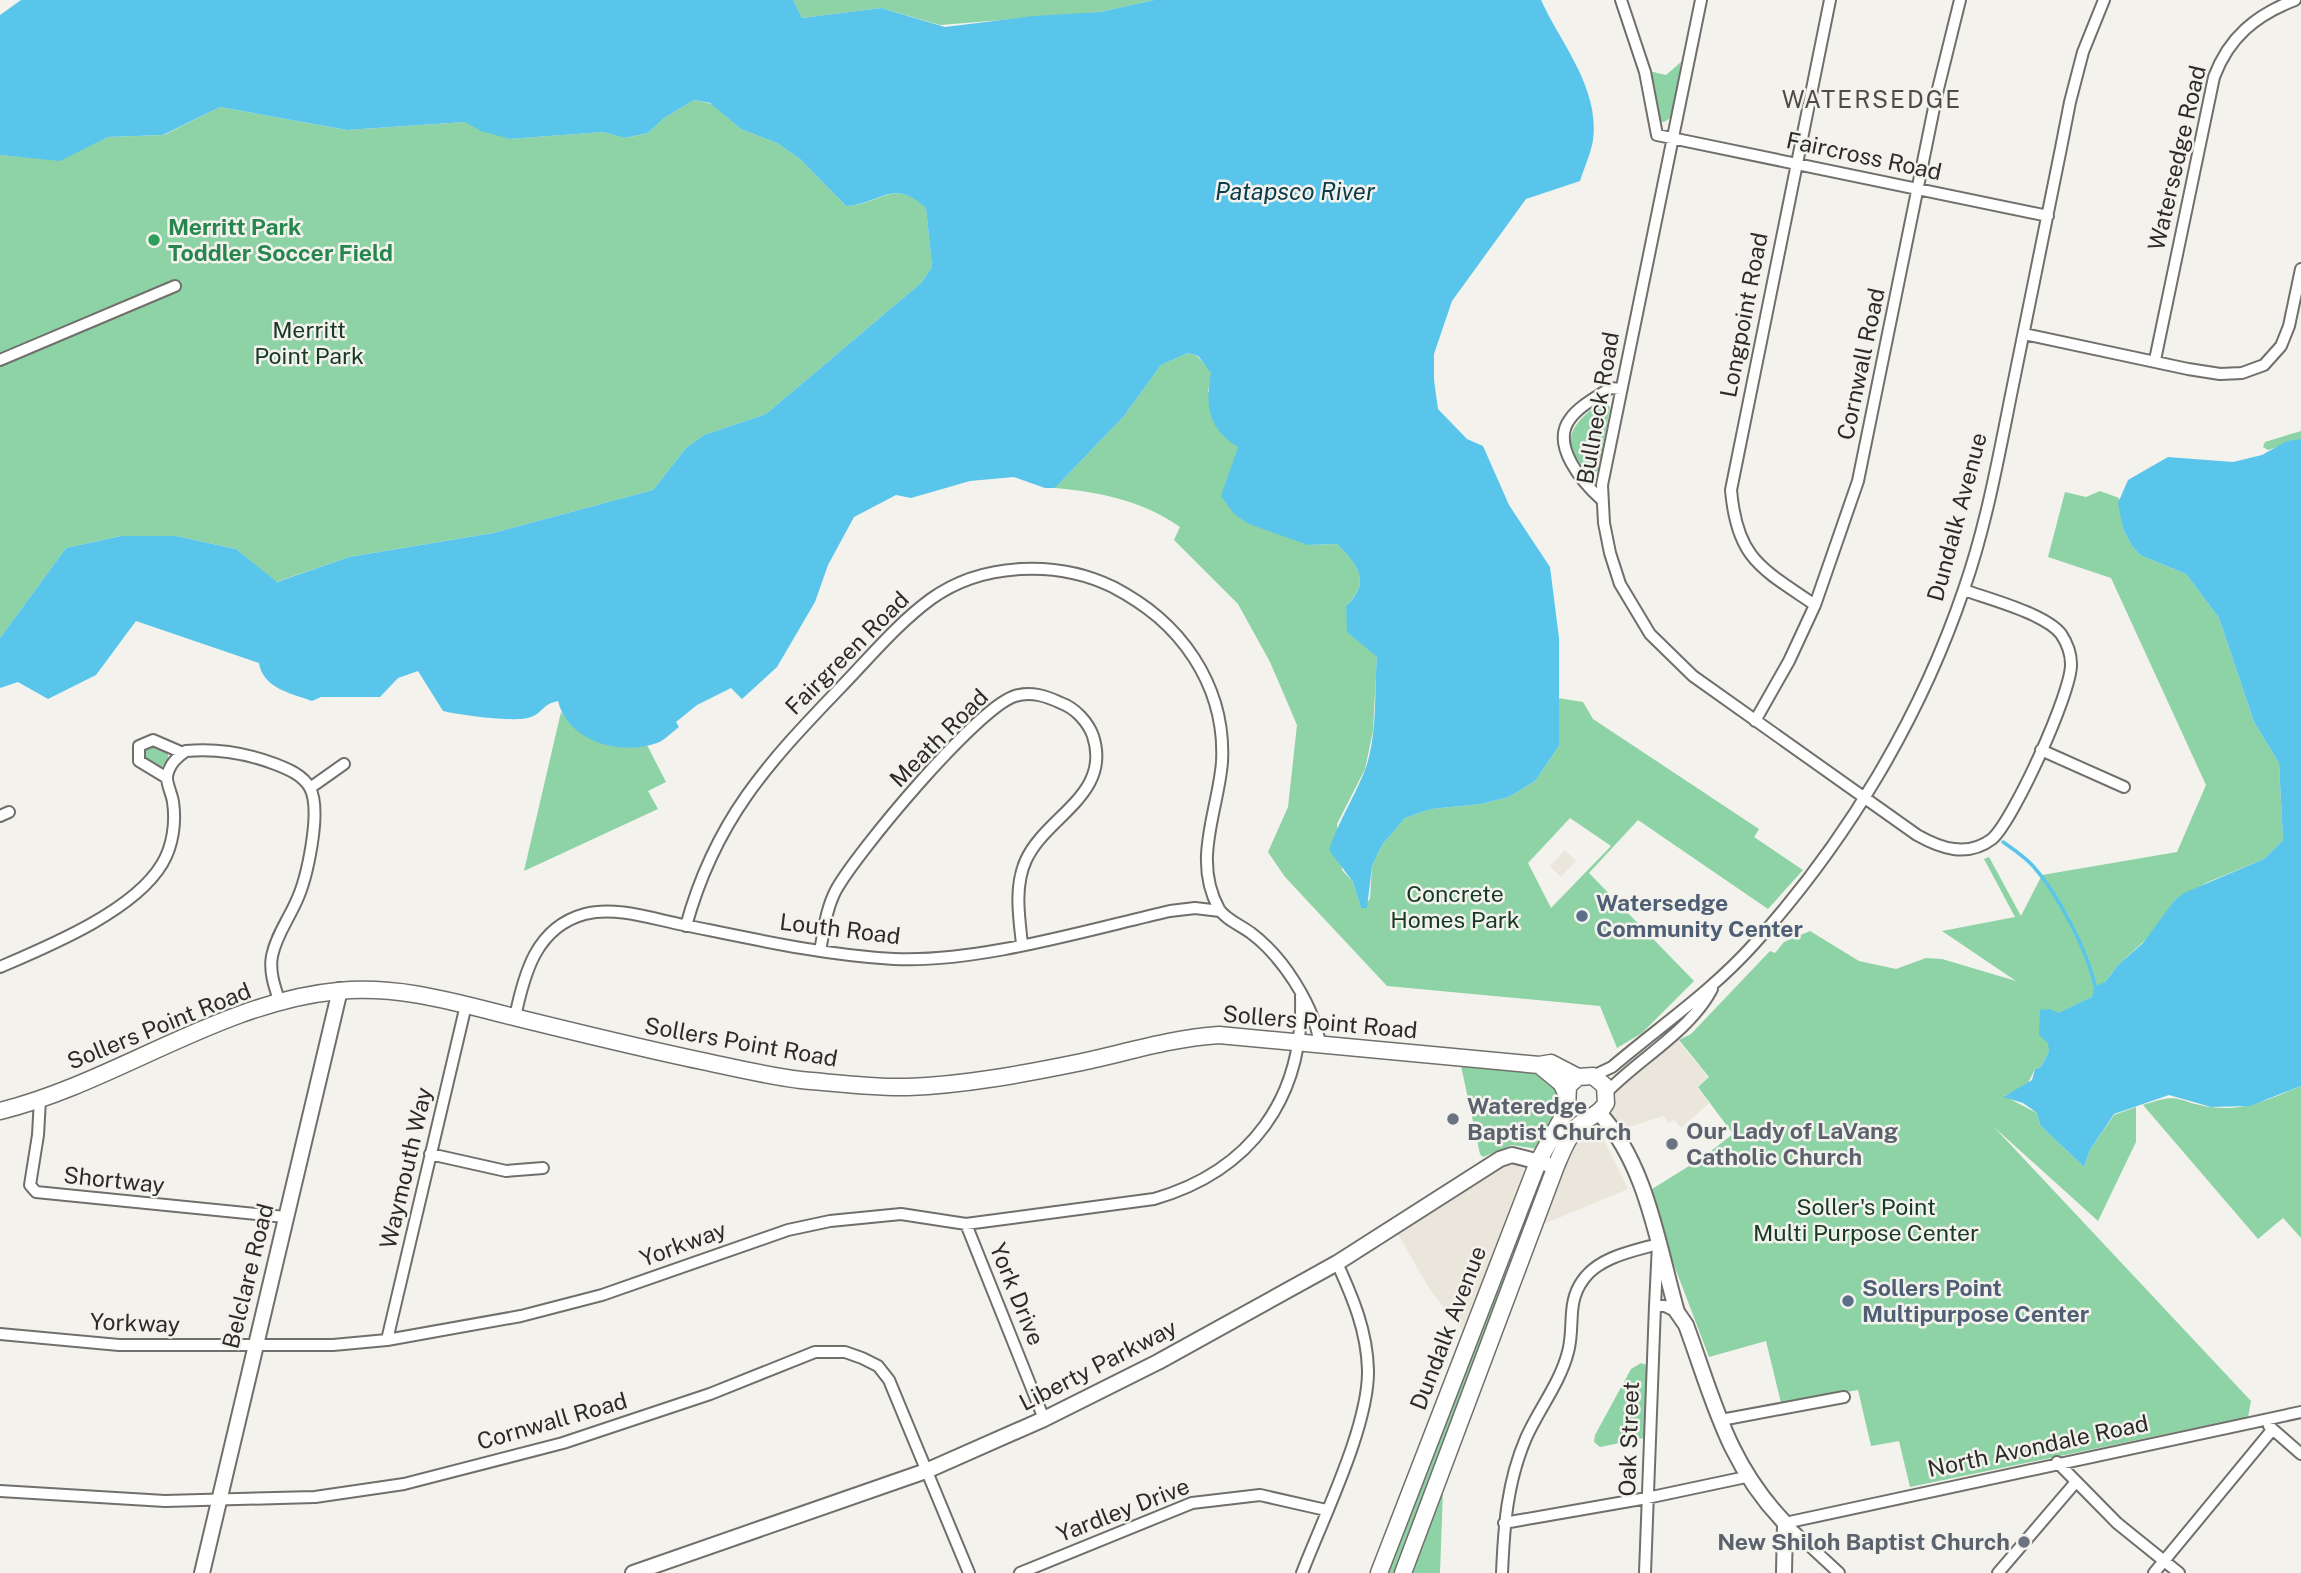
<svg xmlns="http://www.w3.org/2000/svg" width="2301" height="1573" font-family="'Public Sans',sans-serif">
<rect width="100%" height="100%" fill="#f3f2ed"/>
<path fill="#eae6db" d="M1565,850l11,11 -15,16 -11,-11z
M1676,1038l32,39 -11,10 12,16 -28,25 -7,-8 -5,3 -6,-7 -40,13 -14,-21 3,-17z
M1582,1129l13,1 7,6 26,53 -91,38 14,-42z
M1516,1164l8,5 -1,19 -19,38 -42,105 -33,-43 -31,-54 105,-69z"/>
<path fill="#8ed3a5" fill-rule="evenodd" d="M793,0h361l-54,12 -160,13 -59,-17 -79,10z
M1681,62l-9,55 -8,5 -6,-1 -13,-51 21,5z
M694,100l18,4 29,25 36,14 23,16 46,47c35,-1 47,-29 80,1l6,60 -11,16 -155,131 -62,21 -18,13 -33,42 -160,43 -144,24 -73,25 -40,-33 -60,-13h-55l-55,12 -66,90v-483l60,5 48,-23 56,-2 56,-28 127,23 118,-8 45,17 93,-7 23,6 22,-5 16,-15z
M1188,353l9,3 15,17 -4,18 30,56 -7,23 77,75 29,-1c22,22 34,37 9,62l2,26 29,24 -4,75 -8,38 -28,55 5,46 11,12 8,26 9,-9 2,-33 10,-21 23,-27 26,-9 50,-5 28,-7 26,-16 24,-35 -1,-48 25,4 10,17 166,110 -5,8 49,33 -35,39 -130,-89 -49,53 105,108 -52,52 -25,15 -17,-42 -213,-20 -102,-109 -17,-25 20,-45 9,-82 -27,-63 -32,-58 -64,-64 6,-13c-37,-26 -80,-35 -125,-39l69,-72 37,-51zM1570,818l41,28 -60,62 -23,-45z
M1602,401l5,1 3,6 -12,62 -4,4c-8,-2 -11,-7 -16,-14 -20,-26 5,-44 24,-59z
M2301,431v8l-33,11 -5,-3 2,-5z
M2100,491l19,7 4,31 9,17 8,9 46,19 33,44 35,104 25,41 4,77 -19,19 -56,23 -34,19 -20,31 -35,32 -26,33 -35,16 -9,38 -8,16 -6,2 -8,16 -23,11 33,17 3,12 44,42 6,-17 24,-35 22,-8v35l-38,79 -104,-94 257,274 -3,16 -338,70 -11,-46 -28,5 -13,-56 -77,13 -15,-62 -57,16 -46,-121 -11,-47 50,-31 31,-24 -35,-47 11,-10 -30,-37 12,-6 79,-83 5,2 9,-11 26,-11 49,30 37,8 30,-11 16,1 74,22 -74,-50 73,-14 -31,-58 5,-2 32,59 21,-41 135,-23 29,-67 -95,-207 -63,-21 17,-65 21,5z
M561,712c21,25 53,39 86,33l19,37 -18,9 10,18 -134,62z
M150,745l18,8v6l-8,10 -12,-4 -7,-11z
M1461,1066c24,2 82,-1 96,20 2,4 4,11 5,16l-24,47 -26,-4 -29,12 -3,-3z
M2301,1086v152l-18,-20 -25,21 -115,-134c40,-14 32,-3 68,2 33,5 61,-9 90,-21z
M1541,1174l4,1 -8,24 -143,374h-8z
M1641,1363l6,2 -3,73 -44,9 -6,-5 1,-7 36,-66z
M1443,1490l-3,83h-30z"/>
<path fill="#5ac5eb" d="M21,0h772l9,18 79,-10 64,19 88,-11 67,-4 54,-12h387c20,44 59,88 52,140 -2,13 -9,28 -13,41l-54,18 -74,102 -18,53v26l4,29 29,30 16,7 26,59 41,62 9,71v108l-24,35 -26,16 -28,7 -50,5 -26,9 -23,27 -10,21 -5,42h-6l-8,-26 -24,-32c9,-28 25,-52 36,-80 13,-35 9,-77 12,-113l-30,-25 -1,-26c25,-24 13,-40 -9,-62l-29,1 -59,-21 -15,-10 -13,-18 17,-49c-30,-18 -33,-41 -27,-74l-13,-17 -10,-3 -27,12 -37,51 -69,72h-10l-31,-11 -44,4 -59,17 -15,-3 -42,22 -26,48 -13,37 -38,65 -35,32 -11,-11 -34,17 -21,17 3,5c-7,5 -14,13 -22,16 -36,13 -89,-1 -99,-42 -16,3 -15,12 -27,16 -15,6 -71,-2 -88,-6l-25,-40 -20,7 -18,19h-59l-9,4c-22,-8 -49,-13 -53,-38l-123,-42 -40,54 -48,24 -30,-17 -18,6v-50l66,-90 55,-12h55l60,13 41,33 72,-25 144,-24 160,-43 33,-42 18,-13 62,-21 155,-131 11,-16 -6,-59c-33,-31 -45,-4 -80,-2l-46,-47 -23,-16 -36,-14 -31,-26 -16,-3 -30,18 -16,15 -23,5 -22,-6 -93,7 -29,-8 -16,-9 -118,8 -127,-23 -57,28 -55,2 -48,24 -60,-6v-140z
M2301,439v647l-51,20 -39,1 -42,-12 -55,19 -24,36 -6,17 -44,-42 -3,-12 -14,-10 -20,-6 29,-17 3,-11 6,-2 8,-16 -1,-8 -9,-8 1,-25 10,-1 8,4 34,-16 3,-11 10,-4 14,-18 24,-21 31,-42 10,-8 80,-34 19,-19 -4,-77 -25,-41 -35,-104 -33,-44 -46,-19 -8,-9 -9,-17 -5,-26 10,-23 40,-23 65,5 29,-7 25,-14z"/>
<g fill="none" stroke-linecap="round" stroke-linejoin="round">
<path stroke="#5ac5eb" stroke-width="3.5" d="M2003,842c10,7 22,15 30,24 25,28 54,84 62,120"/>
<g stroke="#706f6b" stroke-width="14">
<path id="minor" d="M1621,0l24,72 12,63 391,81
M1701,0l-99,485 2,38 6,30 10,31 30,50 43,42 224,159c23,13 50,23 75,4 21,-18 80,-147 79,-175 0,-10 -4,-21 -10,-30 -15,-20 -72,-35 -97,-44
M2024,334l164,35 32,5 22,-1 22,-8 17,-19 8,-20 12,-57
M0,360l175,-74
M2155,360l59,-283c15,-40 42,-62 81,-77
M1602,500c-19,-17 -52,-55 -32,-81 9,-13 27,-22 40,-31l11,1
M1815,605c-54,-37 -78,-46 -84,-115l99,-490
M1755,721l34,-60 26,-56 43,-124 79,-388 23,-93
M2041,750l83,37
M167,778l-28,-17v-15l14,-6 30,13
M310,788l34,-24
M0,816l9,-4
M686,926c29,-106 81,-162 155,-239 29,-30 56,-63 90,-88 51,-37 127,-39 182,-12 34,18 60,39 81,71 20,31 30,67 28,104 -4,50 -30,98 -3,147 6,10 23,17 32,24 32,24 62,71 69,110
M820,951c4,-21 6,-42 16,-61 21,-38 141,-182 179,-194 16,-5 31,0 46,7 14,5 27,19 32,33 19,59 -47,80 -67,124 -12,26 -7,57 -4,84
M0,967c49,-21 134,-56 162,-103 11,-18 14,-42 11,-62 -1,-8 -7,-19 -6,-26 2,-11 11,-20 19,-25 32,-3 60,2 89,13 13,5 28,11 35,24 12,23 -3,91 -14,114 -8,18 -20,34 -24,54 -3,16 3,32 8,47
M515,1017c9,-43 21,-90 70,-103 31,-8 68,5 99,11 69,14 139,30 210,34 84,4 193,-29 276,-48l25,-3 25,3
M1593,1076l19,-9c47,-40 100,-76 142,-123 92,-102 166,-225 210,-355 22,-63 34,-129 47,-194 20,-97 40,-195 59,-293l13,-50 21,-52
M1607,1092c33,-34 83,-61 105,-103
M40,1099l-2,36 -8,50 6,7 249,25
M430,1154l76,17 37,-3
M966,1224l78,195
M0,1334l119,11h214l54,-5 134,-24 81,-21 186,-65 42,-9 71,-7 65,10 188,-25c97,-28 150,-101 147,-203
M387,1340l79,-335
M1721,1420l123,-23
M2269,1426l32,28
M2057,1462l60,61 62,50
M0,1491l165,10 150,-4 89,-13 159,-41 147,-49 105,-42h30l17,6 16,8 11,14 80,193
M1504,1523l143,-25 99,-21
M1785,1523l516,-111
M1785,1523l54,50
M1020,1573l172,-70 68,-8 66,15
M1302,1573c21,-55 67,-147 66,-203 -1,-39 -15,-72 -31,-107
M1502,1573c2,-47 5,-91 24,-135 13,-29 34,-55 42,-86 7,-25 -2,-49 15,-72 16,-23 50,-29 75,-36l-3,62
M1645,1573l10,-267h10l12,6
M1998,1573l77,-90
M2154,1573l118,-143"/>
</g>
<g stroke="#706f6b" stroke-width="18">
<path id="tertiary" d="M1599,1113c48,51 59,133 78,199l9,13c28,76 41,138 99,198l-1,50
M202,1573l138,-583
M633,1573l293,-102 118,-52 114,-57 179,-99 163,-104 12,-4 35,9"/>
</g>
<g stroke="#706f6b" stroke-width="19">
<path id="secondary" d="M1539,1065l22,18 5,10
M0,1111c114,-28 220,-109 338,-120 63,-6 119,12 180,27 61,15 122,30 184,43 33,7 66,15 99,19 35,3 72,8 107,7 56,-2 115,-13 169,-24 48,-10 94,-25 142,-28l320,30 12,-2 27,14
M1379,1573l159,-411 29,-53 1,-23 10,-9 15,-1 12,10 1,17c-6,12 -18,14 -27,22 -11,11 -17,27 -23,41l-153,407"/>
</g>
<use href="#minor" stroke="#fff" stroke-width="10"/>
<use href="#tertiary" stroke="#fff" stroke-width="14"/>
<use href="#secondary" stroke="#fff" stroke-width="16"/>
</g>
<circle fill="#2e9e5b" stroke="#f3f2ed" stroke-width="2.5" cx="154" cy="240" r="7"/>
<g fill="#5c6f8a" stroke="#f3f2ed" stroke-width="2.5">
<circle cx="1582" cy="916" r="7"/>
<circle cx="1848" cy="1301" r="7"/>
</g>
<g fill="#6b7280" stroke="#f3f2ed" stroke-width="2.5">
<circle cx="1453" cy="1119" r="7"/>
<circle cx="1672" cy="1144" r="7"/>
<circle cx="2024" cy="1542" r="7"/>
</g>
<g text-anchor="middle" stroke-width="5" stroke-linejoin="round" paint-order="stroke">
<g font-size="23" fill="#2c2b2a" stroke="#f3f2ed">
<text transform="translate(1864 156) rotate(12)" y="8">Faircross Road</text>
<text transform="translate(2177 158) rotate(-77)" y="8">Watersedge Road</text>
<text transform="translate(1744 315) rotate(-79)" y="8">Longpoint Road</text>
<text transform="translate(1861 364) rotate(-78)" y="8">Cornwall Road</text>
<text transform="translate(1598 408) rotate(-80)" y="8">Bullneck Road</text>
<text transform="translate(1957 517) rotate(-75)" y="8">Dundalk Avenue</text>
<text transform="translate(847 653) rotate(-45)" y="8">Fairgreen Road</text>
<text transform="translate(939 738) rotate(-45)" y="8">Meath Road</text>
<text transform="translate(840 929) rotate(7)" y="8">Louth Road</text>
<text transform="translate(1320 1022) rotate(5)" y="8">Sollers Point Road</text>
<text transform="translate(159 1026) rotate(-22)" y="8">Sollers Point Road</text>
<text transform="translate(741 1042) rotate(10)" y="8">Sollers Point Road</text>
<text transform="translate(406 1168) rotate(-77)" y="8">Waymouth Way</text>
<text transform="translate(114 1180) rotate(6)" y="8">Shortway</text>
<text transform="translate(683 1244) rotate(-20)" y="8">Yorkway</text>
<text transform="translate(248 1276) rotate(-76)" y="8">Belclare Road</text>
<text transform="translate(1017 1294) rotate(68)" y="8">York Drive</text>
<text transform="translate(135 1323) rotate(2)" y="8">Yorkway</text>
<text transform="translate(1448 1328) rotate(-69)" y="8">Dundalk Avenue</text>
<text transform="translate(1098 1365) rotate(-27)" y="8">Liberty Parkway</text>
<text transform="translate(552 1421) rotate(-16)" y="8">Cornwall Road</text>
<text transform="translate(1629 1439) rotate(-88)" y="8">Oak Street</text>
<text transform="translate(2038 1446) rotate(-12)" y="8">North Avondale Road</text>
<text transform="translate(1123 1510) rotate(-21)" y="8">Yardley Drive</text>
</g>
<g font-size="23" font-weight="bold" fill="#27864d" stroke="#f3f2ed" text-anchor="start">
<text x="168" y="235">Merritt Park<tspan x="168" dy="26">Toddler Soccer Field</tspan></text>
</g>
<g font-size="23" fill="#163923" stroke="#f3f2ed">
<text x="309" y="338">Merritt<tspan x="309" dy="26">Point Park</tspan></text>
<text x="1455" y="902">Concrete<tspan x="1455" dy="26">Homes Park</tspan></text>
<text x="1866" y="1215">Soller's Point<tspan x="1866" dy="26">Multi Purpose Center</tspan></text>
</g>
<g font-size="23" font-weight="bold" fill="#4e5e75" stroke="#f3f2ed" text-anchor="start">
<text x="1596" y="911">Watersedge<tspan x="1596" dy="26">Community Center</tspan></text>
<text x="1862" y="1296">Sollers Point<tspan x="1862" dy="26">Multipurpose Center</tspan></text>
</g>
<g font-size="23" font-weight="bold" fill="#5b616d" stroke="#f3f2ed" text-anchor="start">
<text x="1467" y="1114">Wateredge<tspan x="1467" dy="26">Baptist Church</tspan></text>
<text x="1686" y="1139">Our Lady of LaVang<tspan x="1686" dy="26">Catholic Church</tspan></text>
<text x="2010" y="1550" text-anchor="end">New Shiloh Baptist Church</text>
</g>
<g font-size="24" letter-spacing="2" fill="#4d4c48" stroke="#f3f2ed">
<text x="1872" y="108">WATERSEDGE</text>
</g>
<g font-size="24" font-style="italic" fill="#093b4a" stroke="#f3f2ed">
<text x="1295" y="200">Patapsco River</text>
</g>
</g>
</svg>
